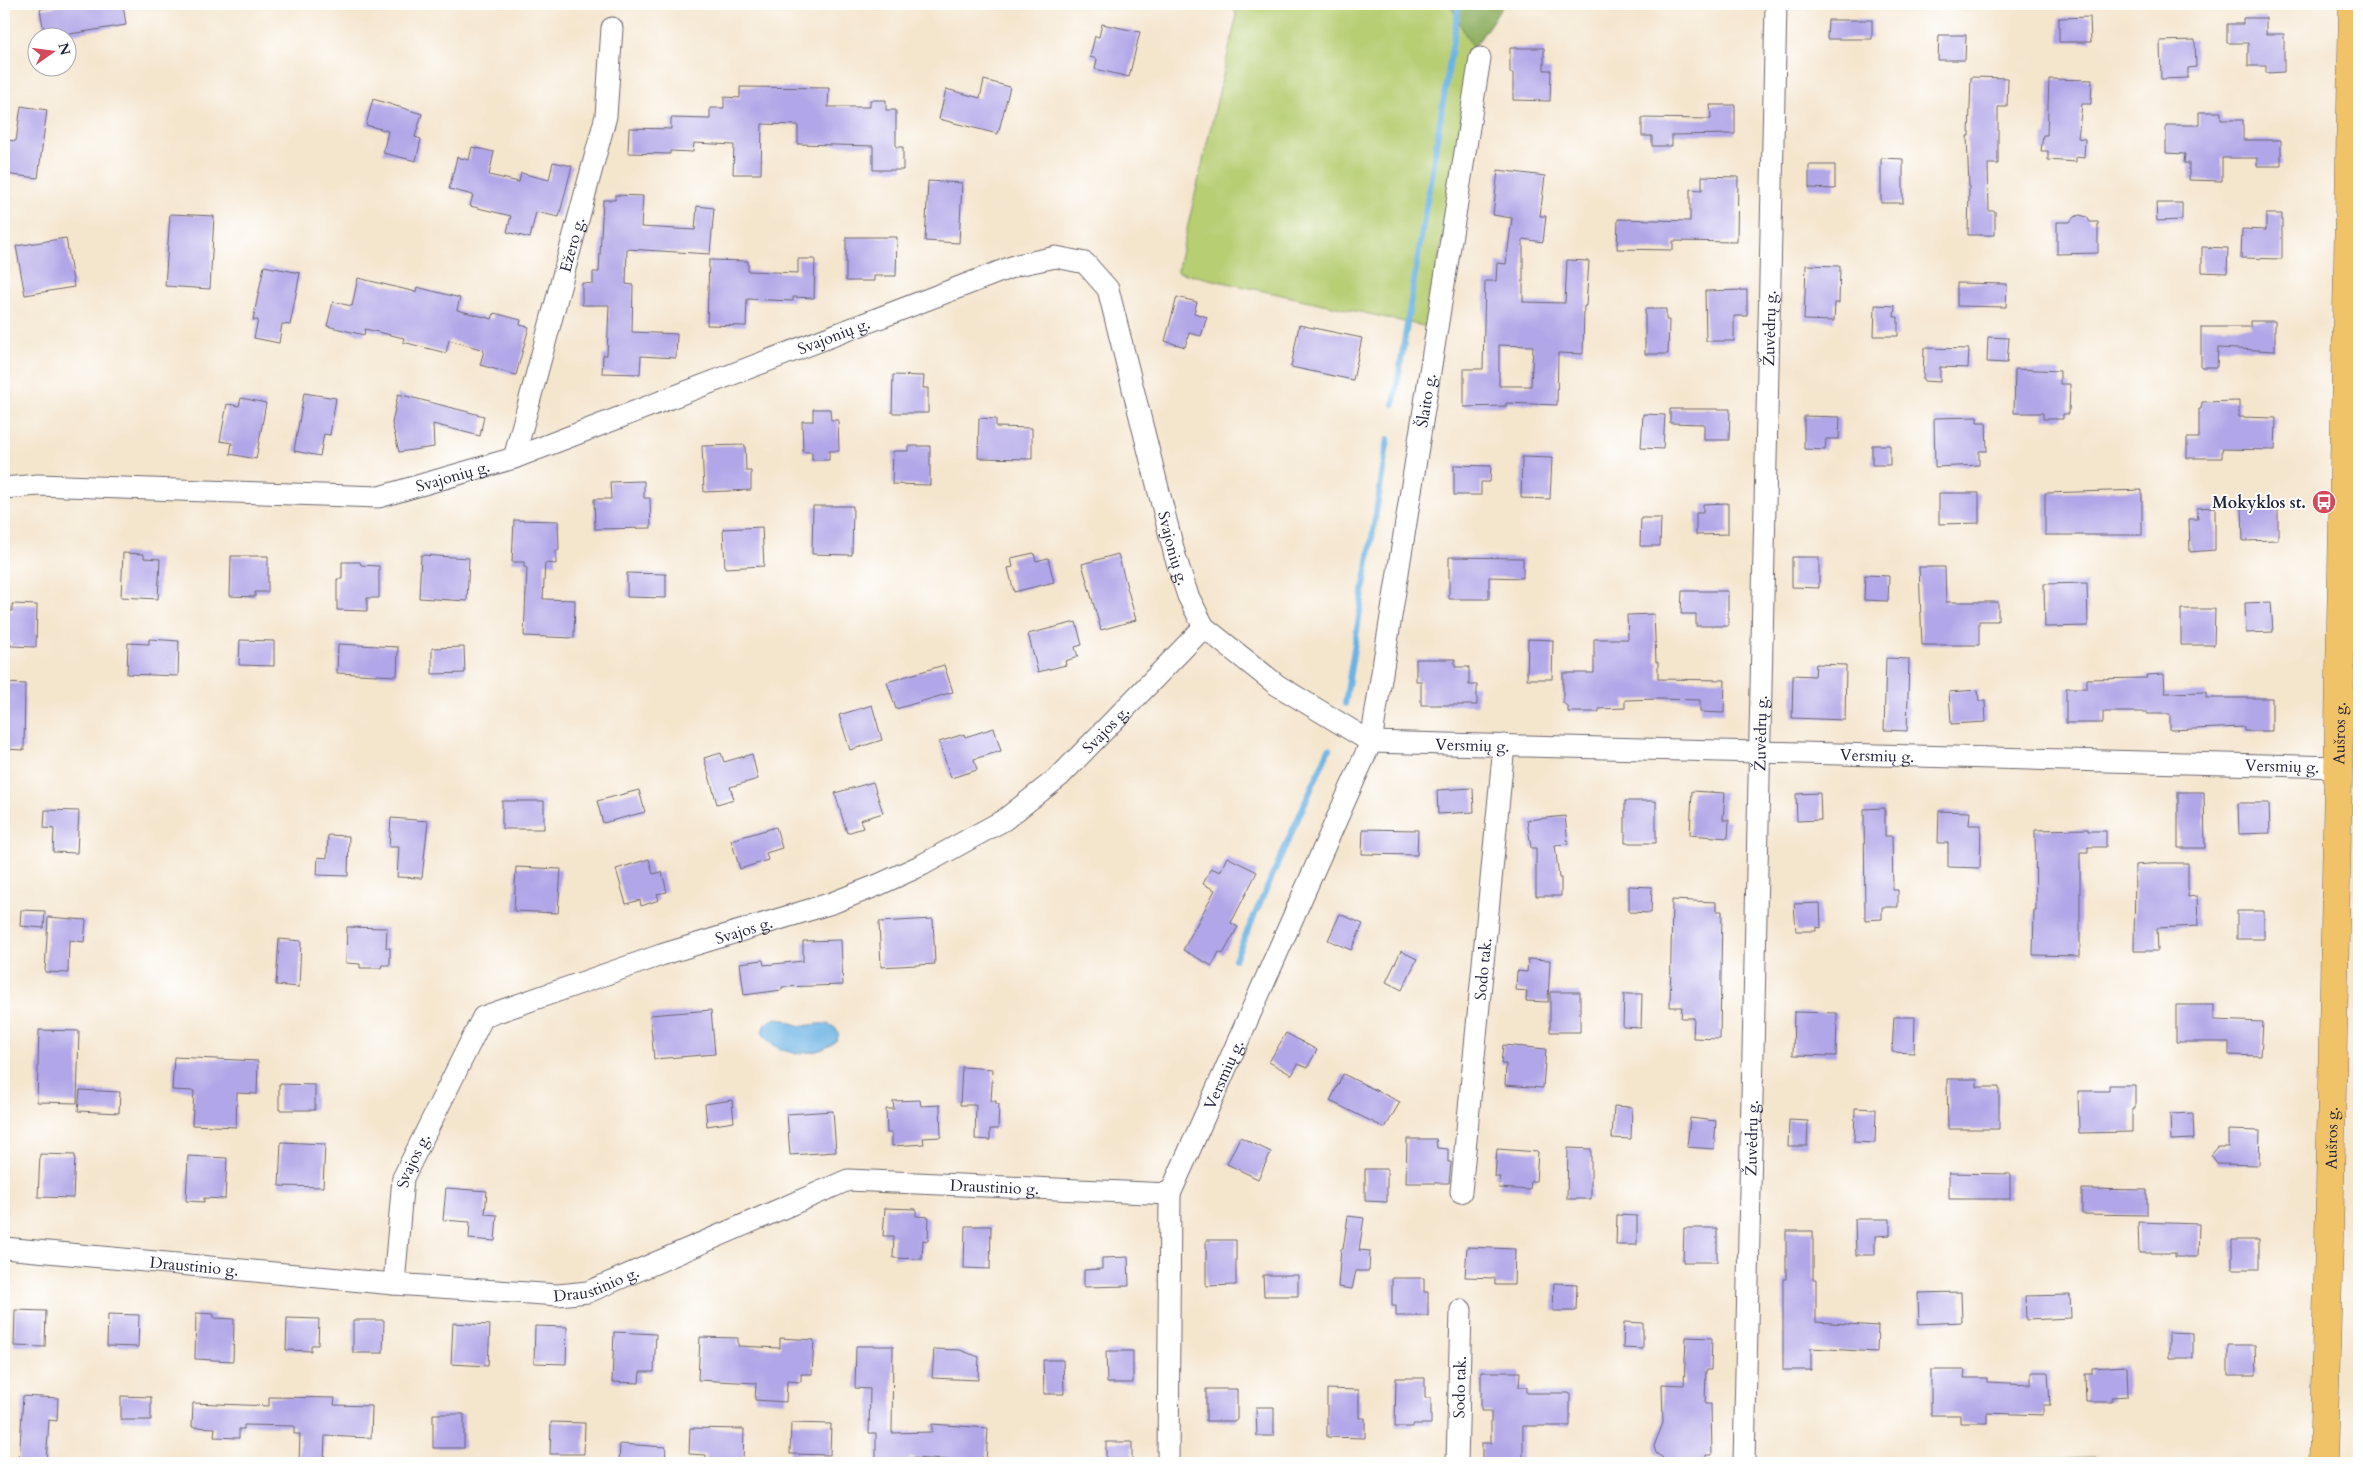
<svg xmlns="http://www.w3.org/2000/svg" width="2363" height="1467" font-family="Cardo,serif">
<rect width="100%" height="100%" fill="#fff"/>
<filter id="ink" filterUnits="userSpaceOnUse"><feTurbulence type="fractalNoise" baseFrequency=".02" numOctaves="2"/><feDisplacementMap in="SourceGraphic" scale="10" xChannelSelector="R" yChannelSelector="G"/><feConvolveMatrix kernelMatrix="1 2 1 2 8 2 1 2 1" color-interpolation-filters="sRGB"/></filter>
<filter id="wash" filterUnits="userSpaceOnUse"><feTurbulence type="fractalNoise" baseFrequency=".0096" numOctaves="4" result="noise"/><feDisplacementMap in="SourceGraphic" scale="20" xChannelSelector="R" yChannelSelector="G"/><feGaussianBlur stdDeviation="1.12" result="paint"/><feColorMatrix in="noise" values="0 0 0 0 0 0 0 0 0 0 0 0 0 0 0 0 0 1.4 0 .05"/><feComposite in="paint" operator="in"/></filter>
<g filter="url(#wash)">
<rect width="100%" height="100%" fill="#f4e5cd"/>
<path fill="#b7ce73" stroke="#6c7857" d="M1235,4h215l23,45 -45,278 -251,-55 59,-253z
M2095,1457v6h-69v-4z"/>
<path fill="#91b165" stroke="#5a6a50" d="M1450,4h54l-31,45z"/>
<path fill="#6cb3e3" stroke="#476a8f" d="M776,1018c8,0 14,5 22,7 10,3 23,-5 34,1 29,17 -48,48 -70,6l3,-8z"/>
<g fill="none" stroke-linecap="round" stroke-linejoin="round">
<path stroke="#6cb3e3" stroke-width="6" d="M1394,404l65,-400
M1345,704l43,-265
M1235,959l94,-210"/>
</g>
<g id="blocks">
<path fill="#b1a6e7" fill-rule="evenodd" d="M73,4h50l3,21 -81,13 -5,-29z
M2090,17l1,25h-32v-24z
M2243,18h23v16h18v38l-18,1v-7h-18v-23h-21v-19h16z
M1828,20h44v19h-45z
M1102,24l38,8 -11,45 -34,-8 2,-10 -7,-2 5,-21 4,1z
M1939,35h27l-1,25h-27z
M2195,40l1,27 -8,1v10l-27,1 -1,-38z
M1510,48h34v22h7l-1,31 -37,-1v-27h-3z
M1971,77l37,1 -1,29h-9v57h-10l1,47h6v24h-27l1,-47 -2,-52h2z
M2049,79l43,1 -1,24h-9l-4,34 7,1 -1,19 -8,-1v5l-28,-2v-9h-7l2,-16h4z
M984,80l26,7 -12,47 -59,-15 7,-30 34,9z
M740,87l89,1 -1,19h42v-7h16v10h10v37h7v23h-30v-24l-75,-2v-19l-36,-1 -1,50h-28l1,-29 -40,-2 -1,9 -23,-1v3l-42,-1 1,-25 42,1v-11l39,1v-11h14v-11l16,1z
M373,99l49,15 -7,23 6,2 -5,22 -33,-8 5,-22 -22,-6z
M1710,105h25v29l-63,1v11h-20v-10h-10v-18l69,1z
M21,106l26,4 -9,68 -34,-4v-34l12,1z
M2199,112h22v8h22v20h38v26h-24v-8h-35v23l-33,-1v-17h-5l1,-9 -19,-1v-28h33z
M472,147l22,5 -5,23 30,7 2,-9 28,7 4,-18 19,4 -13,51 -23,-5 -6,26 -23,-6 4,-16 -41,-10 3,-11 -24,-6 8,-32 12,3z
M1881,158l22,1v44h-22z
M1809,165h26v24l-26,-1z
M1498,170l47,6 -5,40h6l-3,26 -20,-3v63l42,1 2,-43 22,1 -3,45h-2l-1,48 -25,-1 -1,52 -51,-2v3l-42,1v-38h19l2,-88h11l1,-18 9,1 6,-46 -19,-3zM1499,345l34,1 -2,40h-32z
M1702,176l36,1 -1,65 -64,-1v9l-56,-1 1,-30 72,2v-32l12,1z
M928,181l34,2 -3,60 -34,-2z
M615,195l28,1 -2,31 54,3 2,-24 17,2 -4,46 -83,-5 -1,35 7,1 -1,47 45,2 -1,24 -35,-2 -1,18 -38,-1 1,-18h4l2,-50h-27v-22l11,1v-12h6l4,-72h12z
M2156,203h26v17l-25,1z
M170,214l44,2 -4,73 -45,-3z
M2266,214h16v45l-41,-1 1,-29 24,1z
M2080,215l7,2 3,5h8v31l-41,1v-32h13l4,-5z
M846,237h51l-1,39h-22v5h-28z
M66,238l8,49 -49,8 -9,-49z
M2202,247l26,1 -1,25 -25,-1z
M798,259h17l-1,39 -21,-1v4l-46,-2 -1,27 -39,-1 2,-65 39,1v10l50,2z
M1806,265l34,1 -1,37h-4l-1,18 -30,-1z
M264,266l36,7 -10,52 -8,-1 -3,19 -25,-5 4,-18h-5z
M358,278l58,14 1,-5 43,11 -3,12 35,9 2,-6 27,7 -1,5 9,2 -13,48 -36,-10 4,-15 -35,-10 -3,13 -43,-11 1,-4 -39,-9 -1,6 -37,-9 6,-24 19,4z
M1957,283l50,1 -1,23 -49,-1z
M1747,290v26h-13v25h-28l-1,-50z
M1177,297l20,5 -3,11 13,4 -6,19 -12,-3 -4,14 -20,-6z
M1875,305l20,1 -1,11h4v19h-24z
M1645,309h21v11h3l-1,34h-23z
M2250,321h25v30l-57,-3 -1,19h-16v-40h49z
M1299,325l63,13 -9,42 -62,-13z
M1988,337l21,1 -2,25 -20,-1z
M1924,348l45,1 -1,19 -28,-1v15l-17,-1z
M2015,369l45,2v13h10l-1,30h-6v5h-20v-6h-29z
M893,375l31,1 -1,12h5v25h-36z
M304,393l32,5 -6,37 -6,-1 -4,22 -26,-5z
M398,394l86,22 -4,20 -47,-12 1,23 -35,5 -7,-29z
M241,398l25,5 -10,56 -26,-5 2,-11 -12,-2 7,-37 12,2z
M2239,401v16l37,1 -1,32 -53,-1v9h-35v-20h12v-29h2l1,-7z
M813,409h17l1,11h7l1,31h-10v9h-17v-8h-9l-1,-31h11z
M1670,409h60l-1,31h-25v-16l-34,-1z
M1643,414l22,1 -2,34 -22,-1z
M1804,416l36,1 -1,22h-13l-1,11 -21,-1z
M1977,417v5h9l1,29h-8v14l-44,2 -1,-49z
M979,418l17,1v8l36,1v31l-54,-1z
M745,445l1,26h5v19l-47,2 -2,-46z
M1872,445h18v20h-18z
M908,446h22v39l-38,-1 1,-33h15z
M1522,457l30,1 -2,41 -29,-1z
M1454,465l37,1 -1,16h-9v13h-27z
M644,481v17h6l1,30 -56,1 -1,-30h17l-1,-17z
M2142,490v45h-97v-42z
M1939,493h40v30l-40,1z
M1728,503v31l-32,1v-22h7v-9z
M2278,504v36l-35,1 -1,-36z
M813,506h40l-1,49 -40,-1z
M2215,507v43l-25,2 -1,-33h9l-1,-11z
M1641,518h20l-1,28h-20z
M514,520l44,1 1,29 -3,1v13l-11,-1 -2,36 32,1 -1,38 -50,-2 3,-68 -3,-1v-5h-12z
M762,527l2,39 -39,2 -2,-39z
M123,553l21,1v4l16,1 -2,40 -37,-2z
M1034,553l2,8 12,-3 6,24 -40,10 -6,-24 5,-1 -2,-9z
M1118,554l18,66 -35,10 -19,-66z
M421,555l48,3 -2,43 -48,-3z
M231,556h37v36h-13v5l-25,-1z
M1449,557l74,1v20l-34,-1v22h-40z
M1792,557h27v31l-27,-1z
M342,562h18l1,3 18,1v32h-12v13l-30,-1v-31h5z
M1919,567h26l1,35h52v19h-19v24h-57z
M627,573l39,1v24l-39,-1z
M1865,575l24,1 -1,25 -24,-1z
M2087,583l1,43 -43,1 -1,-43z
M1682,591h46v35h-32v-12h-15z
M2271,602l2,30 -27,1 -1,-30z
M12,604l25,1 -1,42 -25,-1v-3h-7v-32h8z
M2181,609h34l-1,36h-33z
M1654,614l2,48h2v17l67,1 -1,33 -24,-1v-12l-41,-1 -34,1v8l-26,1v3h-31v-5l-5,-4v-30h31v-34h34l-1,-24z
M1076,622l6,23 -7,2 3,10 -13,4 1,4 -28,7 -10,-38z
M149,639l30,2 -1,35 -51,-2 1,-31 21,1z
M1528,639l25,1 -1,39h-25z
M240,640l34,1v25l-35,-1z
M338,644l60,3 -1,29 -60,-3z
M464,647l1,26 -33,1v-26z
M1886,658l23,1 -2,72 -23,-1z
M1416,659h39v8h14v18h8v20h-56v-24h-5z
M1816,664l30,1 -1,55 -53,-2 1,-43 22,1z
M944,665l9,27 -57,17 -9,-27z
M2164,674l1,19 41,-1v6h66v33h-28v-4l-74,3v-16h-23v-2h-44v11h-37v-35h21v-9l60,-1 -1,-3z
M4,683l21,1 -1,66 -20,-1z
M1978,690l1,11h6l1,21 -35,2 -2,-32z
M872,705l10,35 -32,10 -11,-35z
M994,728l7,23 -27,8 3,11 -26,8 -12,-36 25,-8 1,3z
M721,753l3,9 28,-8 6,25 -28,8 4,12 -17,5 -13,-46z
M873,782l10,31 -23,7 3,8 -16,5 -12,-40z
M1473,788l1,24 -36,2 -1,-24z
M639,790l6,22 -42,11 -6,-22z
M1692,791l33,2 -2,27h6l-1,18 -38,-3z
M2178,792h26l1,56h-27z
M1820,793l1,27 -24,1 -1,-27z
M502,801h42v28h-42z
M1625,801h31v42h-31z
M2238,803h31l1,30 -31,1z
M1885,808v28h7l1,54h5v17h-16v12l-17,1 -1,-111z
M45,810l34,1 -2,42 -24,-1 1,-23 -10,-1z
M1939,811l31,1 -1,13h12l-1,43 -32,-1v-24h-10z
M1565,816l3,28 -13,1 4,33h2v18h-25v-48h-5l-4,-28z
M391,818l37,3 -6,57 -25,-1 2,-30h-10z
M776,827l6,21 -16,5 2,7 -28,9 -9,-29z
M1363,829l55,1 -1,25 -55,-1z
M2088,829v2h18v16h-18v5h-8v104l-47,-1 1,-45h2l-1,-80z
M328,835l21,1 -1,40 -31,-1 1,-18 9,1z
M1227,857l30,15 -26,51 7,4 -15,27 -4,-2 -7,14 -29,-16 32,-60 -12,-6 8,-16 9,4z
M649,859l4,15 9,-2 5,20 -10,2 2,6 -18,6 -1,-6 -14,4 -10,-35z
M2162,863h26v34l9,-1 1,30 -41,2 1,23h-24l1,-86z
M516,867l45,2 -3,44 -44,-2z
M1629,886l23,1 -1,26 -22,-1z
M1672,900l44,2v9h6l-2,128 -27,-1 1,-20h-13l1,-11h-12z
M1820,903l1,25 -5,-1v4h-20l-2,-27z
M21,910l24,1 -1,17 -24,-2z
M2237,911h27v28h-27z
M1340,914l23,10 -12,26 -23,-10z
M48,917l38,3 -2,22 -15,-2 -1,33 -23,-1z
M933,919l2,45 -54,3 -2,-45z
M347,927l40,1 -1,20h4v17h-8l-1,3h-21v-4l-14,-1z
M279,939l22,2 -2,46 -23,-2z
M841,940l2,45 -61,2v3l-38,5 -4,-32 23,-3 1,5 39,-4v-20z
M1401,951l16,8 -15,31 -16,-8z
M1528,959l22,1 -2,42 -22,-1 1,-10 -11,-1 1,-19 10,1z
M1550,992h30v40h-30z
M1624,994h18l-1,34 -18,-1z
M2176,1005h38v15l49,2 -2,34 -32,-1v-13h-53z
M711,1010l4,44 -61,5 -4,-44z
M1794,1012l43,1 -1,43 -43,-1z
M1894,1017h21l-1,36 -22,-1z
M39,1030l40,1 -2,72 -40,-1z
M1286,1033l31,17 -10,18 -9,-4 -6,11 -23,-13z
M1503,1045l43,4 -3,39 -38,-3 1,-21h-5z
M174,1057l84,4 -1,33 -20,-1 -1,34 -44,-2 2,-34 -22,-1z
M962,1067l31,2 -2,32h5v3h3l-1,25h-8v11l-15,-1 1,-34h-16z
M1343,1074l57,28 -15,26 -55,-27z
M1947,1079h30v8h22v42h-51z
M279,1084l36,1v25h-36z
M2109,1085h26v24h-3v23l-53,1 -1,-42h31z
M80,1090l40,2 -1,21 -41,-2z
M732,1100l2,22 -27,4 -2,-22z
M920,1100l1,6 19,-1 1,32 -18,1 1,6 -32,2v-13h-5l-1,-24h8l-1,-8z
M1614,1106l18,1 -1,32 -19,-1z
M1855,1108l21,1 -1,34 -21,-1z
M833,1111l3,41 -46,3 -3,-41z
M2193,1113l1,26 -23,1 -1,-26z
M1690,1118l26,3 -2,28 -27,-2z
M1789,1120l19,1 -1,25h-19z
M2228,1130l32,1 -1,34 -41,-1 -7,-9 7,-8h10z
M1240,1137l31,15 -13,27 -31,-15z
M1407,1139h29l1,9 11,1v13h3l-2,21h-43z
M281,1142l44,2 -2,43 -44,-1z
M1568,1148l23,1v50h-24z
M1497,1149l41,3 -2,29h-5l-1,9 -31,-2 1,-11h-5z
M40,1154l35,1 -2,43 -35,-1z
M188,1156l39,2 -2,41 -21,-1v4l-18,-1z
M1365,1169h22v33l-22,-1z
M1949,1173l61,1v25h-61z
M446,1188l41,3 -2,23 12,1 -2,26 -26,-2 1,-17 -27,-2z
M2082,1189l65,1v25l-65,-1z
M885,1208l31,1v7l13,1 -1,24 -5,-1 -1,19 -29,-1 1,-22h-11z
M1617,1215l20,1v29h-21z
M1348,1216l16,2 -5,32 11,1 -1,20h-13l-4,18 -14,-2 3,-38h2z
M1855,1219h35v16l-15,1v19h-19z
M2138,1222l61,2 -1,33h-23v-4h-36z
M965,1226h26l-1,43 -26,-1z
M1684,1228h33v34h-34z
M1786,1231h27v48h3v43l62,4 -1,26 -66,-4v22h-28v-91h3z
M1206,1240h30v45l-30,1z
M2232,1240h27v29h-27z
M1467,1247l48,2 -1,36h-19v-7l-30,-1z
M1128,1257l1,29 -45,1v-17l18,-1v-11z
M1263,1275h35v21h-34z
M1392,1278h32v14h4v24h-32v-10h-4z
M1554,1283l23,1 -1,27h-23z
M1961,1292l1,30 -43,2 -1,-31z
M2070,1295l1,23 -45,2 -1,-24z
M15,1310l31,1 -1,36 -31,-1z
M196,1313l18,1v4l20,1 -1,42 -38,-2z
M108,1314l31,1 -1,32 -31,-1z
M287,1318l32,1 -1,26h-7v6l-25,-1z
M353,1320h31l-1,33h-30z
M1624,1322l19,1v26l-20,-1z
M453,1323l37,2 -2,41 -37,-2z
M535,1326l32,1 -1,37 -32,-1z
M614,1332l42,2 -2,38h-14l-1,11 -27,-1z
M2169,1332l24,1v25h-24z
M700,1337l38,1v8l42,2v-10l34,2 -2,34h-11v8l-14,-1 -1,21 -31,-2 1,-17 -58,-3z
M1686,1337l26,1 -1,32h-5l-1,34h6l1,51h-6v8l-43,-1v-4l-7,-5 -2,-7 9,-23 -1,-39 22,1z
M2228,1345h27l1,30h-28z
M856,1346h37l-1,87 40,-1v-8l56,4 -2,34 -77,-4v5h-33v-30h-7l1,-44 -15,-1z
M934,1349l26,1 19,7 -1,23 -46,-2z
M1106,1351h27v32h-26z
M1043,1360h20l1,34h-20z
M2127,1366l1,30 -16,1v5h-26l-1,-28h7v-6z
M1931,1370h34l-1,8h23v4l44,2v-12h17l2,33h-7v10l-56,-2v10h-27v-8h-29z
M1481,1372h39l-1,15h8v6h43v33h-47v37h-41v-20h9v-32h-10z
M1396,1378h29v20h6v26h-18v3h-18z
M1206,1389h31v32h-31z
M1327,1389l32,1v28h6v20l-38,-1z
M23,1396l35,2 -1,23 -8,-1 -3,43h-27z
M121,1396l30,1v23h-30z
M269,1397l66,1 -1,7 38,1 -1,32 -46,-2 -1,27h-25l1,-29h-6v-8l-50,-1v4h-5v9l-25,-1 1,-9 -23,-1 1,-24 76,3z
M1256,1407h18v29h-17z
M433,1414h31v34h-31z
M551,1422l34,1 -1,31h-34z
M791,1423l40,1 -1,31 -40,-1z
M690,1428l54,1 -1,34h-37v-8l-17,-1z
M1106,1442h26v21h-26z
M620,1444l46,3 -1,16h-46z"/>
</g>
</g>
<g filter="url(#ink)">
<use href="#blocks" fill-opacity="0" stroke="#6c666e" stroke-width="1"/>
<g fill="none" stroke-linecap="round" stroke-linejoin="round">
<g stroke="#6c666e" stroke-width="23">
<g id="street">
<path id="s1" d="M514,458l92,-342 6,-88"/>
<path id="s2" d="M4,488l34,-3 341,12 135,-39 503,-193 39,-8 29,6 23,26 67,267 13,40 16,31 73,58 94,57 109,-684"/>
<path id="s3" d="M1461,1192l43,-447"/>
<path id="s4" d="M4,1248l390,36 164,11 30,-3 260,-112 322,14"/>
<path id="s5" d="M394,1284l9,-106 80,-161 178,-62 171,-52 46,-18 44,-20 82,-45 56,-44 144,-149"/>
<path id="s6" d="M1168,1463l2,-269 201,-452 967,25"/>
<path id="s7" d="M1457,1463l4,-153"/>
<path id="s8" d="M1744,1463l32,-1459"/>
</g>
</g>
<g stroke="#6c666e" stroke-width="29">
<g id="primary">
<path id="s9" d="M2323,1463l6,-222 24,-1237"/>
</g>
</g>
<use href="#street" stroke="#fff" stroke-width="21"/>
<use href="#primary" stroke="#f0c369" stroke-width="28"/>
</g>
</g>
<defs>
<g id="bus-disc" transform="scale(1.25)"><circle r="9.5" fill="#d1495b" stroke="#fff"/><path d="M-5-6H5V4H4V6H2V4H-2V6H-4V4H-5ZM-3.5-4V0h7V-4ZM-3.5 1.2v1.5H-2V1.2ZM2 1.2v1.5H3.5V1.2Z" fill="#fff"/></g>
</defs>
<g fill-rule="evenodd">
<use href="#bus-disc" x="2324" y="502"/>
</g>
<g text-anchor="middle" stroke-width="4" stroke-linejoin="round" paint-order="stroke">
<g font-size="16" fill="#22223b" stroke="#fff">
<text dy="6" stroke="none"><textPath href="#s1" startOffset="221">Ežero g.</textPath></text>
<text dy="6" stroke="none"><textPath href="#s8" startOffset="1135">Žuvėdrų g.</textPath></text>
<text dy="6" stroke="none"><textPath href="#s2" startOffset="858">Svajonių g.</textPath></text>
<text dy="6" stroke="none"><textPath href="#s2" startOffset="2060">Šlaito g.</textPath></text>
<text dy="6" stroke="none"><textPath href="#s2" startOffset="452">Svajonių g.</textPath></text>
<text dy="6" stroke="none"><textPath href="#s2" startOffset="1426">Svajonių g.</textPath></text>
<text dy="6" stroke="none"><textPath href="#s5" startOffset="981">Svajos g.</textPath></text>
<text dy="6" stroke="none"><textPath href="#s8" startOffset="730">Žuvėdrų g.</textPath></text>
<text dy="6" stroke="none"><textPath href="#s9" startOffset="730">Aušros g.</textPath></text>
<text dy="6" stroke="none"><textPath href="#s6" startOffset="865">Versmių g.</textPath></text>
<text dy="6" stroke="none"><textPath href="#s6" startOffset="1270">Versmių g.</textPath></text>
<text dy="6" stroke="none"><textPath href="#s6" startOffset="1675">Versmių g.</textPath></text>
<text dy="6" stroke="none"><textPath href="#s5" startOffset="561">Svajos g.</textPath></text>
<text dy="6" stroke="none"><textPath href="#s3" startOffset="224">Sodo tak.</textPath></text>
<text dy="6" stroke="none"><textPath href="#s6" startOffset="400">Versmių g.</textPath></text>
<text dy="6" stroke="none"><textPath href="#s8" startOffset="325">Žuvėdrų g.</textPath></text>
<text dy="6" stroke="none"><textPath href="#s9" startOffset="325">Aušros g.</textPath></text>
<text dy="6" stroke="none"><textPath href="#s5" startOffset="126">Svajos g.</textPath></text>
<text dy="6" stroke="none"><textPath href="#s4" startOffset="1016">Draustinio g.</textPath></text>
<text dy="6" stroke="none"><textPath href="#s4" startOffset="191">Draustinio g.</textPath></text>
<text dy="6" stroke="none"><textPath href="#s4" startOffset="596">Draustinio g.</textPath></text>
<text dy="6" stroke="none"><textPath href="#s7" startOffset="76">Sodo tak.</textPath></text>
</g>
<g font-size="16" font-weight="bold" fill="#22223b" stroke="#fff" text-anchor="end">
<text x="2306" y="508">Mokyklos st.</text>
</g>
</g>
<rect width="2363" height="1467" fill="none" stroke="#fff" stroke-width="20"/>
<g transform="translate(52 52) rotate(76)"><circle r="24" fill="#ffffff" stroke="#a7a7b1"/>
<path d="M0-4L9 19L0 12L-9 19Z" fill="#d1495b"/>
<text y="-8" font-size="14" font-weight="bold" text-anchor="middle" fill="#22223b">N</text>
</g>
</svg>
